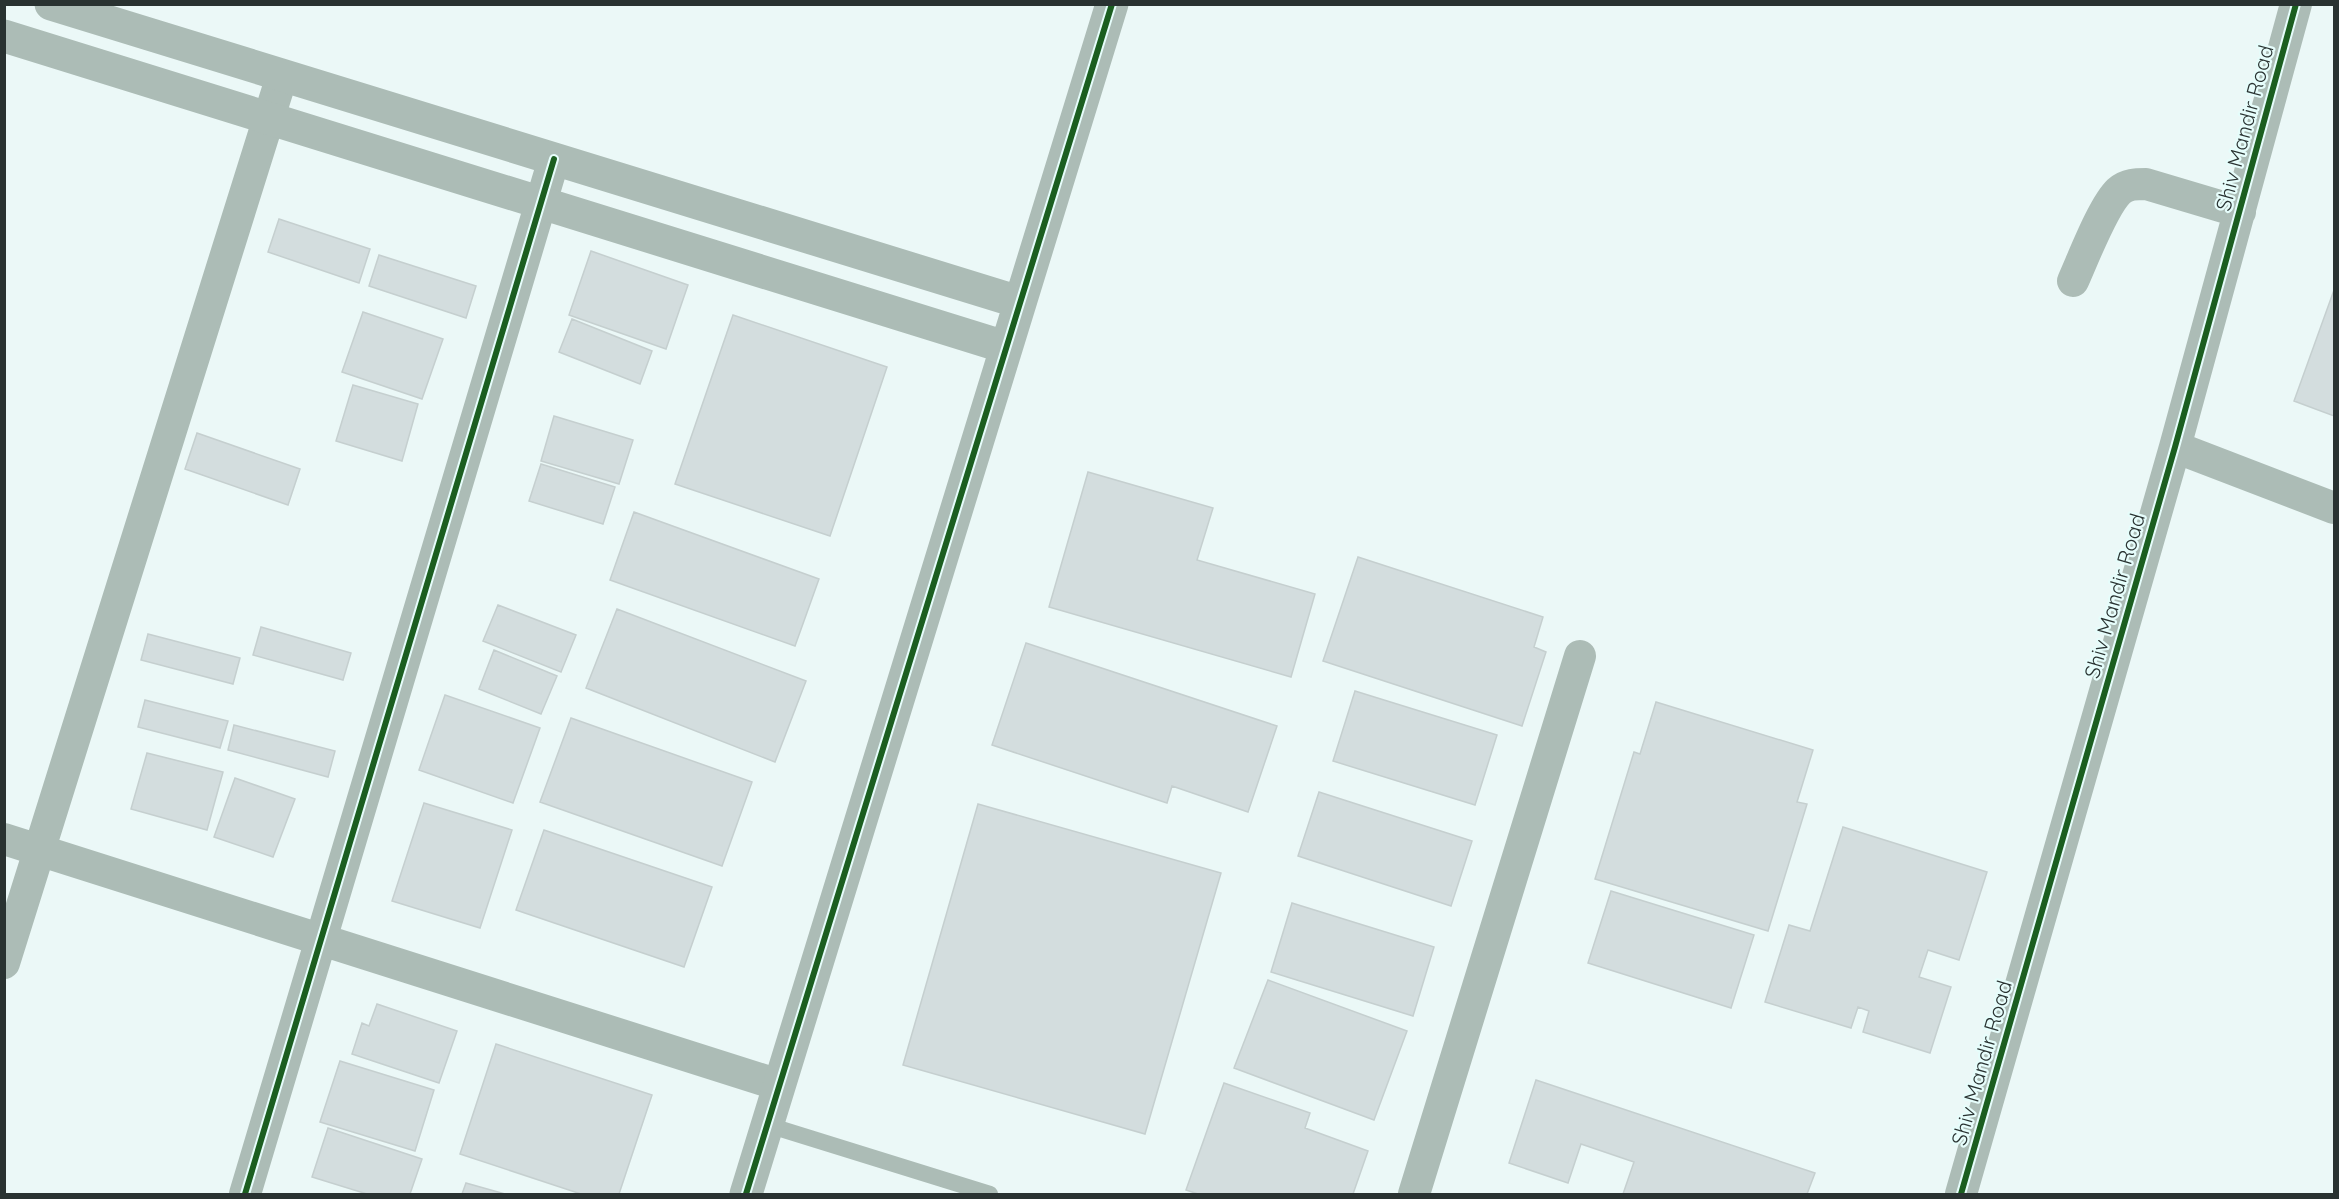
<svg xmlns="http://www.w3.org/2000/svg" width="2339" height="1199" font-family="Quicksand,sans-serif">
<rect width="100%" height="100%" fill="#ebf8f7"/>
<path fill="#d3ddde" stroke="#c5cfcf" stroke-width="1.5" d="M279,219l91,30 -11,34 -91,-31z
M591,251l97,34 -22,64 -97,-34z
M379,255l97,31 -10,32 -97,-32z
M2334,290v126l-40,-15z
M363,312l80,27 -21,60 -80,-27z
M733,315l154,52 -57,169 -155,-52z
M572,319l80,32 -12,33 -81,-32z
M353,385l65,19 -16,57 -66,-20z
M554,416l79,24 -14,44 -78,-23z
M197,433l103,36 -12,36 -103,-36z
M541,464l74,23 -12,37 -74,-23z
M1088,472l125,36 -16,52 118,34 -24,83 -242,-70z
M634,512l185,67 -24,67 -185,-66z
M1358,557l185,60 -9,30 12,5 -24,74 -199,-65z
M498,605l78,30 -15,37 -78,-31z
M617,609l189,72 -31,81 -189,-74z
M261,627l90,26 -8,27 -90,-25z
M148,634l92,24 -7,26 -92,-24z
M1026,643l251,83 -29,86 -76,-26 -5,17 -175,-58z
M494,650l63,26 -16,38 -62,-25z
M1355,691l142,44 -22,70 -142,-44z
M445,695l95,33 -27,75 -94,-33z
M145,700l83,21 -8,27 -82,-21z
M1656,702l157,48 -16,52 10,2 -39,127 -173,-52 39,-127 6,2z
M571,718l181,64 -30,84 -182,-64z
M234,725l101,26 -7,26 -100,-27z
M147,753l76,19 -16,58 -76,-21z
M235,778l60,21 -22,58 -59,-20z
M1319,792l153,49 -21,65 -153,-50z
M424,803l88,27 -32,98 -88,-27z
M978,804l243,69 -76,261 -242,-69z
M1843,827l144,45 -28,88 -31,-10 -9,27 32,10 -21,66 -67,-21 6,-21 -11,-4 -7,21 -86,-26 24,-77 21,6z
M544,830l168,57 -28,80 -168,-57z
M1611,891l143,44 -23,73 -143,-45z
M1292,903l142,44 -21,69 -142,-44z
M1268,980l139,51 -33,89 -140,-52z
M377,1004l80,27 -18,52 -87,-29 10,-31 7,3z
M496,1044l156,51 -33,99h-38l-121,-40z
M340,1061l94,29 -19,61 -95,-29z
M1536,1080l279,93 -8,21h-184l11,-32 -53,-18 -13,39 -59,-20z
M1224,1083l86,30 -5,15 63,23 -15,43h-155l-12,-4z
M328,1128l94,31 -12,35h-43l-55,-17z
M466,1183l39,11h-43z"/>
<g fill="none" stroke-linecap="round" stroke-linejoin="round">
<path stroke="#acbcb6" stroke-width="16" d="M768,1125l222,69"/>
<path stroke="#acbcb6" stroke-width="32" d="M2073,281c10,-22 30,-75 46,-90 8,-7 17,-7 27,-7l94,28
M2175,447l159,61
M4,839l775,246
M4,963l278,-887
M245,1194l309,-1035
M1414,1194l166,-538
M1961,1194l214,-747 121,-443"/>
<path stroke="#acbcb6" stroke-width="33" d="M51,4l968,298
M4,36l1001,311
M746,1194l366,-1190"/>
<g stroke="#e6fdfb" stroke-width="10">
<path id="cycleway" d="M245,1194l309,-1035
M746,1194l366,-1190
M1961,1194l214,-747 121,-443"/>
</g>
<use href="#cycleway" stroke="#1b5e20" stroke-width="6"/>
</g>
<g text-anchor="middle" stroke-width="4.5" stroke-linejoin="round" paint-order="stroke">
<g font-size="21" fill="#293231" stroke="#e6fdfb">
<text transform="translate(2245 128) rotate(-75)" y="7">Shiv Mandir Road</text>
<text transform="translate(2115 596) rotate(-74)" y="7">Shiv Mandir Road</text>
<text transform="translate(1982 1063) rotate(-74)" y="7">Shiv Mandir Road</text>
</g>
</g>
<rect width="2339" height="1199" fill="none" stroke="#293231" stroke-width="12"/>
</svg>
